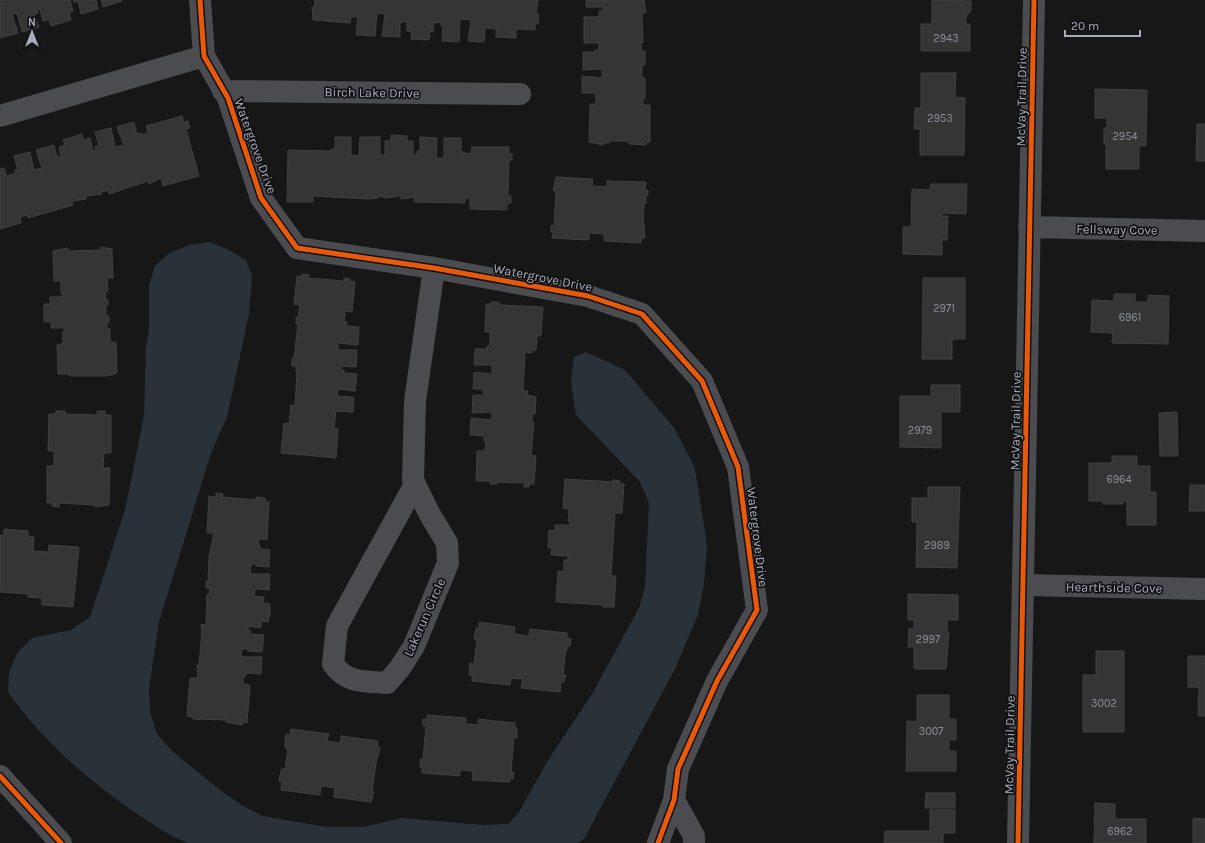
<svg xmlns="http://www.w3.org/2000/svg" width="1205" height="843" font-family="Karla,sans-serif">
<rect width="100%" height="100%" fill="#171717"/>
<path fill="#2a3239" d="M209,242l20,8 17,10 6,16 -3,38 -22,103 -16,36 -52,169 -10,67 1,24 7,21 16,18 47,38 23,16 20,10 64,11h36l39,-9 81,7 25,-1 11,-12 31,-55 42,-63 47,-86 6,-21 4,-84 -9,-21 -64,-67 -5,-33 3,-25 12,-5 39,18 50,59 20,39 12,77 -3,38 -6,32 -23,54 -91,170 -6,4h-390c-20,-8 -39,-21 -58,-34 -47,-33 -89,-70 -122,-117l1,-20 9,-20 14,-14 39,-8 19,-13 35,-107 19,-94 2,-70 3,-16v-45l6,-19 13,-12 21,-9z"/>
<path fill="#353536" stroke="#3f4043" d="M0,0h70l3,11 -4,2 2,7 -20,6 -2,-6 -6,1 -3,-12 -2,1v3l-4,1 5,13 -17,5 -5,-19 -5,1 6,19 -18,5z
M74,0h22l2,9 -17,5 -3,-13 -4,1z
M101,0h21v1l-19,6z
M315,0h223l-2,14h3l-1,10h-3v6l-19,-1v9l-20,-1v-8l-11,-1 -1,14 -16,-1 3,-21 -11,-1 -1,23 -17,-1 1,-15h-2v-3l-7,-1 -1,10 -3,-1 -1,9 -18,-1 1,-7 -5,-1v-10l-7,2v14l-18,-1 3,-22 -8,-1 -2,23 -19,-1 2,-18h-7l-1,6 -37,-3 -1,-13 2,1z
M586,0h58l2,13h-4l1,30h-2v8h4v14h-3v13h3v20h-2v7h7v37h-4v3l-17,-1v-3h-20v2h-6v2l-14,-3 1,-38h6v-6l-1,-5h-13v-17l20,2v-9l-19,1v-18h12v-2h4v-7h-15v-26h15v-6h4v-4h-17z
M932,0l39,1v10l-5,5v8h4v27h-49v-27h11z
M921,73h35l-1,24 10,1 -1,57h-44v-26h-6l1,-21h6z
M1095,89l52,1 -1,56h-7v23h-33v-25h-2v-16h3v-10h-12z
M182,116l2,6 4,-1 2,7 -4,1 13,47 -36,10 -2,-8 -12,6 -1,-3 -39,13 -1,-4 -7,2 1,2 -16,2v3l-14,2 1,4 -45,13 -1,-3 -7,2 1,6 -21,6v-60l4,-1 2,8 10,-3 -1,-3h3l-4,-14 16,-4 4,18 8,-2 -6,-18 18,-5 3,12 4,-1 1,3 -3,-12 6,-2 -2,-5 19,-6 1,6 7,-2 3,13 3,-1 -1,-3 4,-2 -4,-13 16,-4 4,19 9,-2 -7,-18 17,-5 3,12 4,-1v2l7,-2 -2,-7z
M1197,124h8v37h-9z
M391,135l16,1v5h6v14h4v-4h3v-14l17,1 -1,20h8v-20h17v14h4l-1,1 7,1 1,-7h37v7h3v6h-3l-1,36h3v7h-4v7l-37,-1v-11h-5v5l-51,-1 1,-5 -14,2v-3l-15,2 -8,-2v2l-9,1 -56,-3v6h-26l1,-52 43,1v-2h4v-12h16v18l8,1 1,-19h20v18h5v-14h6z
M556,177l37,2 -1,7 15,1v-6l39,1 -1,8h3v5h-2v9h-2l-1,20h1l1,14h-4v5l-37,-2v-7l-15,-1v7l-37,-2 1,-6h-2v-6h3l2,-35h-3z
M931,184h36l-1,30 -24,-1v3h6l-1,24h-5v15l-39,-1v-27h8l1,-38 18,1z
M101,247l11,2 1,29h-6l1,14h-3l1,8h2v5h-2v11h3v6h-2v7h3v13h6l1,31 -10,3h-36l-4,-2h-9l-1,-29 6,-2v-12h2v-3h-14v-6h-7v-18h6v-7h13v-3h-2v-13h-7l-1,-30 15,-3v3l33,-1z
M302,274l7,1 -1,3 36,3v-3l6,1v2l5,1 -3,30 -7,-1 -1,11h3l-1,4 13,1 -1,18 -20,-2v7h19l-1,17 -15,-1v4h3v3l13,1 -2,17 -17,-2 -1,7 17,1 -1,15 -17,-1 -2,17 4,1 -2,29 -55,-5 3,-30 5,1 2,-19 4,1 2,-34h-1v-6h-4v-8h2l4,-34h-2v-7l2,1 2,-13 -6,-1 3,-28 5,1z
M923,278h42v61h-13v20h-30z
M1114,294h21v8h13v-7l21,1 -1,48 -56,-1 1,-10 -22,-1 1,-32 22,1z
M491,302h8v3l44,2 -2,29h-4l-1,14h-4v3l-7,-1 -2,39h5l-1,4 9,2 -1,17h-3v8h2l-3,33 5,1 -2,28h-5v3h-5v-4l-27,-1v2h-7v-3h-14l1,-30h8l1,-10h-2v-5l-14,-1 1,-17 21,2v-8l-20,1 1,-18h14v-1l-4,-1v-4h-10l1,-17 18,2v-9h-18l1,-16h12v-3h3v-14h-5l1,-28h5z
M931,385h29v27h-19v36l-41,-1v-51h31z
M56,411h9v3l32,1v-4h8v4h6v38h-7l-1,15h7l-1,37 -14,2v-2l-36,-2v4l-7,-1v-3h-5v-37h7v-15h-6l1,-37h7z
M1177,412l1,44h-18l-1,-43z
M1112,456h25v10h13v26h6v33h-29v-24h-4v3h-20v-3h-14v-38h23z
M565,479l48,3v-2l7,1v3h4l-2,29h-7l-4,63h5l-2,31h-11v-2l-47,-3 2,-31 6,1v-12h4v-4l-17,-1 1,-7h-4l1,-18 6,1v-6h15v-4h-2l1,-12 -6,-1z
M1190,485h15v26h-16z
M928,487h32l-3,81 -41,-1 1,-45h-5v-24h16z
M216,493l7,1 -1,3 34,3v-3l9,1v4h4l-2,38 -8,-1 -1,6h2v4l10,1 -1,17 -13,-1v-2h-5l-1,10h20l-1,16 -14,-1 -1,7 10,1 -1,6 7,1v12h-1l-1,6 -7,-1v7l-13,-2v4h2v4l14,1 -2,17 -14,-1v-2h-6l-1,8h21l-1,17 -15,-1 -1,4 -2,-1v8l7,1 -3,38 -5,-1v3l-16,-3 1,-2 -34,-1v-2l-6,-1 3,-38h8l-1,-13 2,1 3,-35 -1,-7 5,1 1,-30h2l1,-7h-4v-7l2,1 1,-26 5,-23h-7l2,-37 7,1z
M4,529l24,2v5l6,1 -1,14 15,1 1,-7 30,2 -6,60 -31,-2v-7l-14,-1v-3l-28,-2v-57h4z
M908,594l50,1v25h-11v12h2l-3,37h-32v-22h-6l1,-18h5v-9h-6z
M479,622l36,5 -1,7 15,2 1,-7 37,4v5l4,1 -1,7h-2l-3,9 -2,20h3l-2,7h-3l-1,10 -39,-4 2,-9 -12,-1 -1,7 -38,-4v-6h-3l1,-12 4,1 3,-24 -3,-1 2,-11h3z
M1096,651h28v81h-41v-57h13z
M1188,656h17v60h-7l1,-29h-11z
M917,695h32v24h7v21h-7v11h7v20h-50l1,-50 10,1z
M427,715l39,3v6l12,1v-6l37,4v5h2v10l-3,-1 -3,35h3l-1,7 -3,-1v4l-38,-2 1,-9 -13,-1v6l-38,-3v-6h-2v-8h3l3,-33 -3,-1v-6l4,1z
M291,729l38,5 -2,7 13,2 1,-7 37,5 -1,6h3l-2,10h-1l-5,35h2l-3,10 -37,-5 1,-9 -14,-2 -1,9 -39,-5 1,-9h-3l1,-6 2,-6h3l3,-21h-3v-7l1,-7 4,1z
M926,793h29v15h-30z
M1095,803l20,1v15h31v24h-52z
M930,810h25v23h-12v10h-59l1,-12h45z
M1193,818l12,1v24h-12z"/>
<g fill="none" stroke-linecap="round" stroke-linejoin="round">
<path stroke="#4b4c50" stroke-width="22" d="M200,0l4,56 24,42 33,100 36,50 137,20 154,28 54,18 60,67 36,86 19,143 -40,71 -39,88 -4,31 -16,43
M223,91l297,3
M0,116l204,-60
M1029,227l176,4
M415,484l-78,142 -4,38c14,20 32,17 54,19l13,-15 14,-22 34,-83 -1,-20 -18,-30 -16,-33 2,-79 19,-133
M1024,585l181,4
M0,776l61,67
M674,800l20,36v7
M1018,843l16,-843"/>
<g stroke="#111113" stroke-width="8">
<path id="cycleway" d="M200,0l4,56 24,42 33,100 36,50 137,20 154,28 54,18 60,67 36,86 19,143 -40,71 -39,88 -4,31 -16,43
M0,776l61,67
M1018,843l16,-843"/>
</g>
<use href="#cycleway" stroke="#e8590c" stroke-width="5"/>
</g>
<g text-anchor="middle" stroke-width="3.5" stroke-linejoin="round" paint-order="stroke">
<g font-size="11" fill="#8b8f98">
<text x="946" y="42">2943</text>
<text x="940" y="122">2953</text>
<text x="1125" y="140">2954</text>
<text x="944" y="312">2971</text>
<text x="1130" y="321">6961</text>
<text x="920" y="434">2979</text>
<text x="1119" y="483">6964</text>
<text x="937" y="549">2989</text>
<text x="928" y="643">2997</text>
<text x="1104" y="707">3002</text>
<text x="931" y="735">3007</text>
<text x="1120" y="835">6962</text>
</g>
<g font-size="13" fill="#a8adb8" stroke="#111113">
<text transform="translate(372 92) rotate(1)" y="5">Birch Lake Drive</text>
<text transform="translate(1021 97) rotate(-89)" y="5">McVay Trail Drive</text>
<text transform="translate(256 146) rotate(70)" y="5">Watergrove Drive</text>
<text transform="translate(1117 229) rotate(1)" y="5">Fellsway Cove</text>
<text transform="translate(543 277) rotate(11)" y="5">Watergrove Drive</text>
<text transform="translate(1015 421) rotate(-89)" y="5">McVay Trail Drive</text>
<text transform="translate(758 537) rotate(83)" y="5">Watergrove Drive</text>
<text transform="translate(1114 587) rotate(1)" y="5">Hearthside Cove</text>
<text transform="translate(424 617) rotate(-66)" y="5">Lakerun Circle</text>
<text transform="translate(1009 745) rotate(-89)" y="5">McVay Trail Drive</text>
</g>
</g>
<g transform="translate(32 32)" stroke="#111113" stroke-width="3" paint-order="stroke">
<path d="M0-3L7 15L0 10L-7 15Z" fill="#a8adb8"/>
<text y="-6" font-size="11" font-weight="bold" text-anchor="middle" fill="#a8adb8">N</text>
</g>
<path d="M1065 30v6h75v-6" fill="none" stroke="#a8adb8" stroke-width="2"/>
<text x="1071" y="30" font-size="12" fill="#a8adb8" stroke="#111113" stroke-width="3" paint-order="stroke">20 m</text>
</svg>
